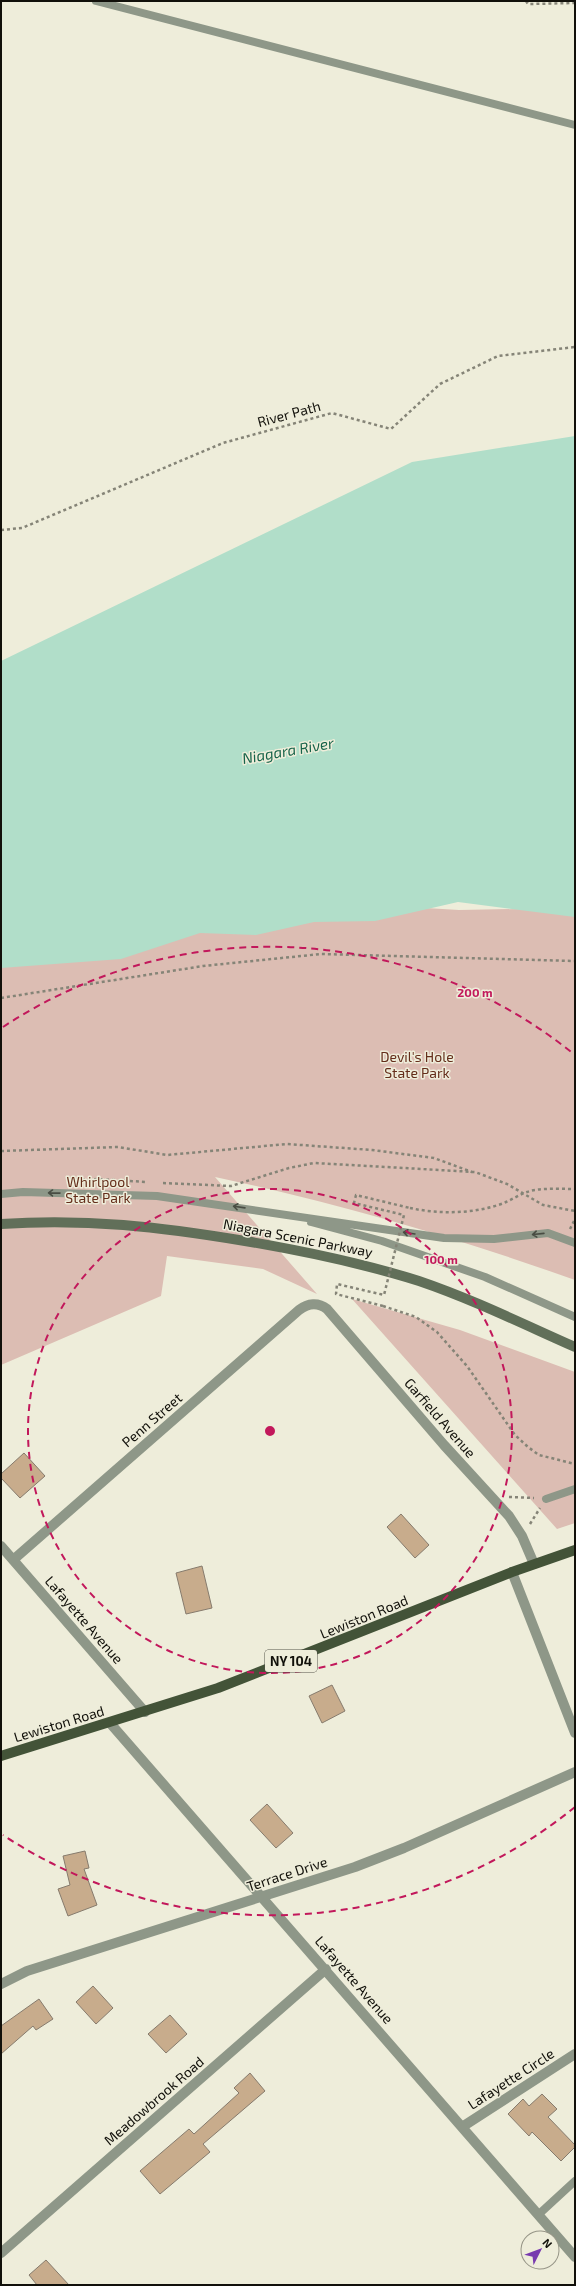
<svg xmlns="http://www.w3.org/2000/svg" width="576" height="2286" font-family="'Exo 2',sans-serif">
<rect width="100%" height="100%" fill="#eeedda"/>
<path fill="#dcbdb3" d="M409,907l50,3 116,-2v372c-118,-42 -237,-77 -360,-103l102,117 -54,-25 -96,-13 -6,40 -160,69v-401l184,-34z
M352,1299l108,31 115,42v151l-18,6z"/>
<path fill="#b1dec9" d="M575,436v481l-117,-15 -83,19 -61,1 -58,13 -56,-2 -79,26 -120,9v-307l411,-199z"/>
<path fill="#c8ac8c" stroke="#867b6d" d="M24,1453l21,23 -25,22 -19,-20v-4z
M401,1514l28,31 -14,13 -28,-31z
M202,1566l10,42 -26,6 -10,-41z
M332,1685l13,26 -23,12 -13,-27z
M267,1804l26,29 -17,15 -26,-28z
M85,1851l4,17 -5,1 13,36 -29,11 -10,-27 12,-4 -7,-29z
M93,1986l20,22 -17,16 -20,-22z
M39,1999l14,20 -17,11 -3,-4 -32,28v-28z
M170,2015l17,19 -21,19 -18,-19z
M250,2073l15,18 -62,53 7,8 -50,42 -20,-23 49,-42 5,5 45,-41 -5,-5z
M542,2094l15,15 -9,8 27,28v2l-14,14 -29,-29 -3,4 -21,-22 15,-15 6,7z
M46,2260l23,25h-32l-8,-10z"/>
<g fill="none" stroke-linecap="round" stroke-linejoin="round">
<path stroke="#858477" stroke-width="2.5" stroke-dasharray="3 3" stroke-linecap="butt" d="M526,1l2,3 47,-1
M1,530l21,-2 201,-85 109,-30 59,16 49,-45 58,-28 77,-9
M1,998l202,-32 118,-12 254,7
M1,1151l117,-4 49,8 120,-11 85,6 62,8 38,14
M70,1180l28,-1 48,3
M163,1183l68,3 58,-18 25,-5 161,9 32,12 36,21 32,6
M410,1208c28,6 61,6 88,-3 14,-4 23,-13 37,-15 13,-2 27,-1 40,-1
M570,1229l5,-10
M383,1306l33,11 21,15 30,34 48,69 13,12 11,8 36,9
M509,1497l25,1
M530,1524l10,-16"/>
<path stroke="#8e9788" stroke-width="8" d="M96,1l479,124
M1,1194l22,-2 134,4 287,42 50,1 54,-6 27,10
M311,1222l71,19 103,36 90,40
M546,1499l29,-10
M538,2215l37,-34"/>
<path stroke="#8e9788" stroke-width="10" d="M1,1546l144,166
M13,1560l286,-250c9,-7 19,-8 28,-1l117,136 65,71 13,20 12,28
M512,1572l63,161
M110,1723l465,534
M1,1984l26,-13 328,-104 49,-19 171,-76
M462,2127l113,-73
M1,2253l325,-284"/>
<path stroke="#616f59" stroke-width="10" d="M1,1224c85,-6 160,3 244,17 59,10 117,22 174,40 53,18 104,43 156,66"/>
<path stroke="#435338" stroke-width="10" d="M1,1756l217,-68 294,-116 63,-22"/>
<path stroke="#858477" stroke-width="2.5" stroke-dasharray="3 3" stroke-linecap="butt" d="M383,1306l-47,-12 1,-10 47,11 20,-80 -50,-12 2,-8 54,13"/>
</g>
<defs><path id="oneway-shaft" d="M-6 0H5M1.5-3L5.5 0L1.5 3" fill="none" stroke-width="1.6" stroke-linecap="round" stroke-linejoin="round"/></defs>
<g stroke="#494d43">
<use href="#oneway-shaft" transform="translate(54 1193) rotate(-179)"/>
<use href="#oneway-shaft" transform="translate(239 1207) rotate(-172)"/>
<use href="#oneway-shaft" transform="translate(409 1233) rotate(-171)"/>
<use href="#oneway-shaft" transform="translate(538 1234) rotate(174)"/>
</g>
<g fill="none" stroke="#c2185b" stroke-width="2" stroke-dasharray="7 5">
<circle cx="270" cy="1431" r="242"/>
<path d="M575 1807A484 484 0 0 1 3 1835M3 1027A484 484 0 0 1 575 1055"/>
</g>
<g text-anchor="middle" stroke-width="3" stroke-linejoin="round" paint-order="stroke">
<rect fill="#eeedda" stroke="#535248" stroke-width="1" x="265" y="1650" width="52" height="22" rx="3"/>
<g font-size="13" font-weight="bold" fill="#11100a">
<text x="291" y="1666">NY 104</text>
</g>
<g font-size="14" fill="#11100a" stroke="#eeedda">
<text transform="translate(289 414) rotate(-15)" y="5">River Path</text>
<text transform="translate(298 1238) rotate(11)" y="5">Niagara Scenic Parkway</text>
<text transform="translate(440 1418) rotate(49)" y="5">Garfield Avenue</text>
<text transform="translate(152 1420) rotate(-41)" y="5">Penn Street</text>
<text transform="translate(364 1617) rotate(-22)" y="5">Lewiston Road</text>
<text transform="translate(84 1620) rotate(49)" y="5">Lafayette Avenue</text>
<text transform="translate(59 1724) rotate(-17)" y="5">Lewiston Road</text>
<text transform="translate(287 1874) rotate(-18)" y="5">Terrace Drive</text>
<text transform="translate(354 1980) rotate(49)" y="5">Lafayette Avenue</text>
<text transform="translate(511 2079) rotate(-33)" y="5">Lafayette Circle</text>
<text transform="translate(154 2101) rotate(-41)" y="5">Meadowbrook Road</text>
</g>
<g font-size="14" fill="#642d1a" stroke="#eeedda">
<text x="417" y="1062">Devil's Hole<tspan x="417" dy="16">State Park</tspan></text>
<text x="98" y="1187">Whirlpool<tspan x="98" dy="16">State Park</tspan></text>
</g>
<g font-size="15" font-style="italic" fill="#166349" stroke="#eeedda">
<text transform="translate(288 751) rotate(-10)" y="5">Niagara River</text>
</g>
</g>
<circle cx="270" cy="1431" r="6" fill="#c2185b" stroke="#eeedda" stroke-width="2"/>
<g font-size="12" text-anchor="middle" font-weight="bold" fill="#c2185b" stroke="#eeedda" stroke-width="3" stroke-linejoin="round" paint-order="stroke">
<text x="475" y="997">200 m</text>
<text x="441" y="1264">100 m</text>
</g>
<rect width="576" height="2286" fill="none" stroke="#11100a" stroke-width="4"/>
<g transform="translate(540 2250) rotate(48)"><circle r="19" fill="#eeedda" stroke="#969587"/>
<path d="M0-3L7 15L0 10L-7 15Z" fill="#783aaf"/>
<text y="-6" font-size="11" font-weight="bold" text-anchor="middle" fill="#11100a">N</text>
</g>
</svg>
